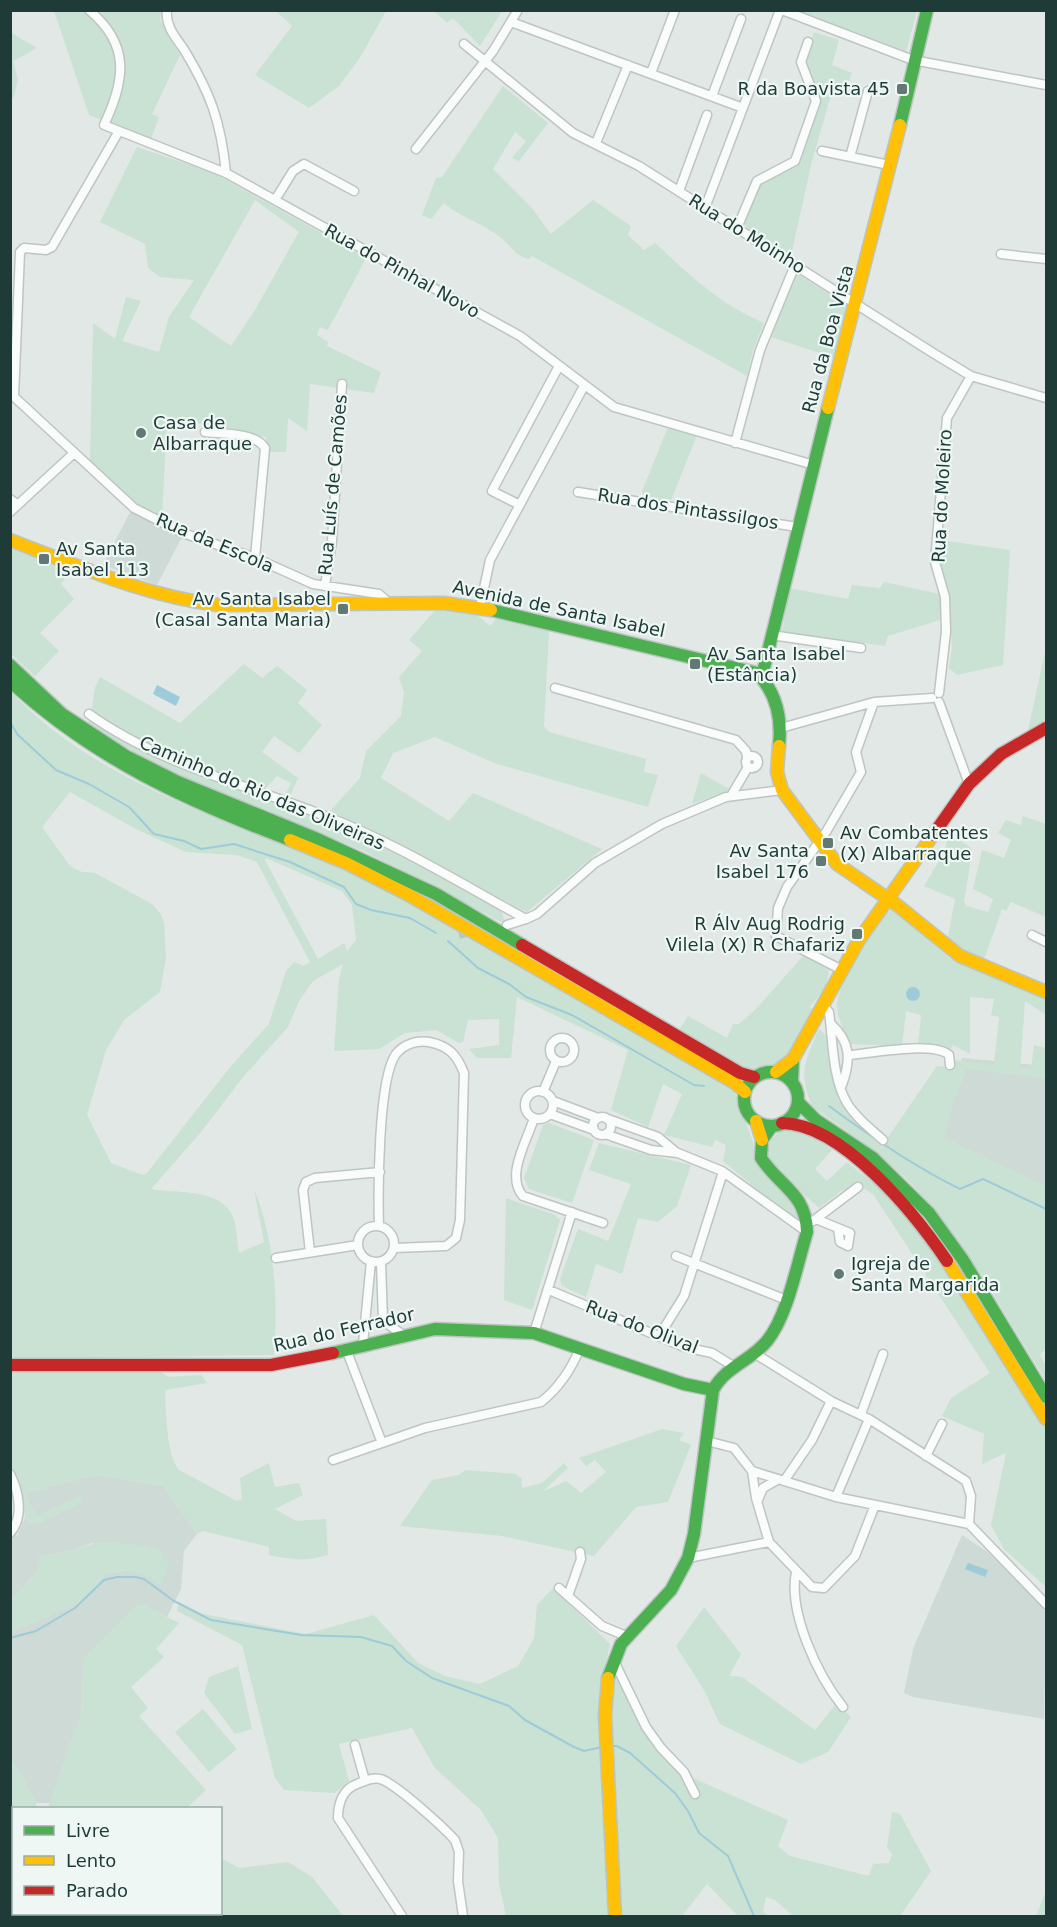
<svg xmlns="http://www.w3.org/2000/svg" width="1057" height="1927" font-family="'DejaVu Sans',sans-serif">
<rect width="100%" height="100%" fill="#e1e8e5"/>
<path fill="#cedad5" d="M131,510l51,27 -25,48 -54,-20z
M962,1058l84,8v140l-104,-58z
M96,1475l68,11 33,48 -13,17 -3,38 -14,28 -25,-12 -58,53 -3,56 -31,89h-13l-26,-45v-126l66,-28 30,-30 62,-12 -77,-19 -19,7 -34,7 -1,13 -27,30 -1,-72 7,8 8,-18 11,7 45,-29 -45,21 -11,-24z
M962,1535l27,18 54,53 3,7 -2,106 -131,-22 -9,-4 9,-44z"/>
<path fill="#c9e2d3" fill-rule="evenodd" d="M54,11h108l-2,8 20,36 -28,59 7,3 -8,22 -62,-24z
M276,11h110l-25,45 -22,30 -30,22 -54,-33 37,-49z
M434,11h68l-22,35 -27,-28 -6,5z
M800,11l115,-1 2,1 -11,40z
M10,32l27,16 -24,13 5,19 -5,19 -3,-1z
M814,32l25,8 -7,25 20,8 -6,16 -11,-3 -4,9 -19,66 -21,95 -45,-29 -3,-6 16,-38 37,-17 25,-67 -17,-37z
M503,86l45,37 -29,38 -7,-3 14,-17 -11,-9 -22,37 38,38 20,27 42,-34 38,26 -3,9 16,15 11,-7c37,34 63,60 109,80l-11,27 -6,26 -215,-120 -3,3c-16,-4 -17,-13 -29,-22 -17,-14 -39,-19 -56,-34l-13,16 -9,-4 14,-37 6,-1z
M137,147l77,26 152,85 -38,72 -8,-3 -3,8 11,7 -1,4 54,26 -7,21 -64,-9 -3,47 -19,-13 -2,34h-18l-2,-15 -99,-20 -5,100 -26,-14 -46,-42 3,-138 22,16 11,-42 15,4 -19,40 37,11 10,-35 25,-37 -34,-3 -12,-9 -3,-24 -45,-22zM255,200l44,32 -44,78 -24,36 -42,-29z
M796,273l54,34 -15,51 -67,-22z
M668,427l29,8 -26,65 -27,-4 -2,-5z
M944,530l3,11 63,9 -7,115 -46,10 -8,-7 3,-21 -3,-41 -10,-36z
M11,549l61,20 -11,15 13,15 -34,34 19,18 -24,25 -24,-22z
M884,582l56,12v26l-52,16 -3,10 -103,-14 7,-44 59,11 4,-14 28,3z
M437,608l40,7 13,11 6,-7 53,12 -5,95 5,6 97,27 -2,13 14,3 -10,32 -154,-44 -59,-26 -42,16 -12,25 68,43 24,-28 129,56 -75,63 -197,-101 30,-33 6,-27 35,-35 3,-24 -5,-15 23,-26 -13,-11z
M1046,648v71l-18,11z
M244,664l18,14 15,-12 4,3 26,21 -9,13 24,22 -23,28 -25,-17 -12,16 36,26 -8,18 -4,-2 5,-11 -14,-7 -13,14 -102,-38 -71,-40 4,-24 5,-11 80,46z
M10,691c96,102 240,133 362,192 123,59 240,135 358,204l6,8 17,47 3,22 37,36 8,14 -3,9 -75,-62 3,-16 -11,-5 -3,7 -48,-12 18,-41 -19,-10 -15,43 -37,-17 17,-60 -111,-53 -6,61h-34l-8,-9 30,-4v-26l-31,1 -5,22 -4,1 -23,-13 -31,3 -26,16 -45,2 5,-72 4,-15 -30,17 -14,20 -11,26 -44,49 -43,56 -50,57c26,5 73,-2 83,31 3,11 3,23 5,33l25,-11 -10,-53c21,51 24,112 20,166l-263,4zM70,792l66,37 50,23 51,3 20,7 53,100 -6,4 -10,-4 -8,9 -17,53 -38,42 -84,107 -4,2 -32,-12 -24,-48 19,-65 18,-30 36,-28 6,-34 -2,-36 -4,-9 -8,-9 -57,-31 -13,-1 -12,-6 -28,-39zM266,858l76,33 10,14 4,35 -9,11 -3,-8 -26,16 -53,-99z
M91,719l92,49 142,53 84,38 92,49 4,16 -139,-72 -206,-85 -74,-44z
M701,773l30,17 -39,14z
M1023,816l23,8v93l-35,-15 -5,9 -4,-2 -18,50 -24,-11 -12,-11 7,-38 -31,-13 19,-32 6,-18 3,-1 19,13 1,4 -8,50 3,4 21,6 5,-13 -20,-10 9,-39 22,8 7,-18 -13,-7 8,-13 15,5z
M891,910l10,4 48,44 97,41v16l-21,-14 -5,67 11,1 3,-24 12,3v31l-79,-10 -17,43 -5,24 2,3 99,47v162l-6,7 6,11v14c-41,-63 -76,-133 -127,-188 -31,-34 -70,-59 -107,-86 -14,-34 -7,-45 7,-77l9,8 10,63 46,43 53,-77 17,2v-8l40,5 5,-48 -8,-2 3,-16 -24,-2v57l-17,-9 -2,4 -33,-3 3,-31 -15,-4 -4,35 -52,-2c-6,-12 -12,-24 -13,-39 -1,-19 36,-72 46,-90z
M803,956l26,14 -3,16 -16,21 4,3c-15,27 -31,69 -70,57l-65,-37 9,-14 39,22 6,-14h6l16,-14z
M549,1123l45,17 -22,63 -43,-14 -5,-11 19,-53z
M783,1130h20l29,20 -17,19 12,12 20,-19 32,26 52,59 115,181v159l-42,-38 -13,-24 15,-72 -24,11 2,-30 -42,-18 9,-18 39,-25 -117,-179 -10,-6 -22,3 -22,17 -49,-44c-5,-15 -1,-26 13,-34z
M599,1143l92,22 -14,41 -19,16 -20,-4 -16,56 -26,-10 -10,33 -24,-11 -2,-7 18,-50 30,12 23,-57 -42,-14z
M506,1198l49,17 5,5 -28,90 -28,-10z
M11,1370h148l9,7 33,-2 6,8 -42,7c1,20 1,65 14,80l58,31 5,-2 -2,-21 29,-15 6,24 24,-4 4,12 -28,14 21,12 30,-2 2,36c-21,6 -38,5 -59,0v-8l-66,-16 -6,3 -33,-48 -68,-11 -71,18 11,24 45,-21 2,7 -47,22 -11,-7 -4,-24 -10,-26z
M662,1429l22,4 -5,7 12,5 -23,57 -32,5 -42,49 -92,-20 -102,-10 32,-46 27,-5 6,-5 51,4 6,5v9l20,-5 22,-20 4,5 -26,24 24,-11 15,12 25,-21 -11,-12 -9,6 -7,-8z
M98,1542l48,3 16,6 2,9 5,2 -8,24 -9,-8 -28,-8 -16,4 -31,30 -66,28v-32l27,-30 1,-13 34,-7z
M553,1588l57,56 -11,51 9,221h-102l-7,-32 -1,-46 -17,-28 -46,-42 -23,-40 -73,16 10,37 -14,12 -51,-3 -9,-12 -33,-133 -65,-34 2,-9 24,12 103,20 68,-19 44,48 27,13 35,8 38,-18 16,-27 3,-34z
M136,1605h6l37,18 -23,26 8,8 -33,30 17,21 -9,8 67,74 -19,18h-139l33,-94 3,-56z
M704,1607l37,47 -12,22 13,1 73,53 22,-27 14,14 -23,35 -27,12 -81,-40 -16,-34 -28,-44z
M238,1666l14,63 -17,5 -31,-41 5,-16z
M618,1679l31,59 30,34 109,48 -10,26 12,10 79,20 4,-12 16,-1 3,-9 -5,-6 5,-36 8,2 31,57 -31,45h-107l-18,-16 -9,-3 -3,14 4,5h-29l-31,-32 -25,32h-62l-9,-229z
M203,1709l34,40 -28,23 -34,-40z
M11,1758l26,45 -3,5h-20l-1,27 -3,-7z
M221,1858l18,10 49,-6 24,15 31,39h-332l2,-12 1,10h206z
M1046,1891v25h-39h29z"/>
<path fill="#9ecbd9" d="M157,685l23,12 -4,9 -23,-12z
M906 994a7 7 0 1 1 14 0a7 7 0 1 1-14 0Z
M968,1563l20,7 -3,7 -20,-8z"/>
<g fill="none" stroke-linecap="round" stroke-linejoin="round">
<path stroke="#9ecbd9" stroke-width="2" d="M10,722l7,12 39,36 33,14 40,23 25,27 30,7 17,8 33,-5 56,18 54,25 12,17 15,6 39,8 26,15
M448,941l30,27 31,16 17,13 46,18 122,70 10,1
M829,1106c42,31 84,60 131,83l23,-10 63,30
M10,1638l26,-7 39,-23 29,-28 13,-3h18l9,2 30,22 37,19 90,15 60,2 31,9 14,15 26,17 77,28 16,14 49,27 10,4 18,-4
M610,1746h7l13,7 45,40 13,18 11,22 29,23 26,60"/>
<path stroke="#bac5c2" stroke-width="8" stroke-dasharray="8 4" stroke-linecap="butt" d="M459,935l15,-4"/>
<g stroke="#bec5c2" stroke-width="11">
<path id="street" d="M89,10c42,35 36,71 15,115l122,48 294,163 94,71 200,58
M167,10c-2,15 8,27 16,38 27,44 38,73 43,125
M782,10l131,50 133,25
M511,22l232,86
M464,44l109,89 66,33 294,187 38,23 75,22
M651,73l24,-63
M712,96l29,-77
M596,143l32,-78
M416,149l77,-98 25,-41
M822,151l67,14
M850,157l18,-66
M679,191l28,-76
M275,200l18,-29 11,-7 50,27
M705,208l75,-198
M737,228l20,-47 38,-20 21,-60 -15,-39 7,-20
M1001,254l45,5
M10,393l124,115 49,25 72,25 58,26 66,10 9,8
M14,397l6,-145 4,-4 22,2 6,-3 67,-116
M205,432c17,2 50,0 60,16l-10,110
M735,443l25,-93 35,-85
M578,492l219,35
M10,499l8,6
M520,505l-28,-14 67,-125
M10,512l64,-59
M325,586l7,-45 10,-157
M480,607l10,-47 94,-174
M771,635l90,13
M555,688l181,52 10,11 1,6
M939,693l7,-61 -1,-35 -10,-35 12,-144 24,-42
M939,702l30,82
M89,714c68,49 157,71 234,101 71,27 137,68 203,104l11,-5 58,-51 67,-39 64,-27 56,-7
M781,728l93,-26 58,-4
M746 762a6 6 0 1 1 12 0a6 6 0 1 1-12 0Z
M731,796l17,-29
M507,925l19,-6
M1032,935l14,7
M842,970l-66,-34 2,-28 9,-21 39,-55 35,-60 -5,-20 18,-50
M823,1005l6,7c4,28 3,66 18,91 9,15 24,26 36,37
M831,1024c20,18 20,36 11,61
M550 1050a12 12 0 1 1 24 0a12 12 0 1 1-24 0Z
M850,1055c21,-2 83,-14 99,0l1,10
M525 1105a14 14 0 1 1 28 0a14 14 0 1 1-28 0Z
M543,1092l13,-31
M553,1101l45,17
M550,1114l44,16
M593 1126a9 9 0 1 1 18 0a9 9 0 1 1-18 0Z
M534,1118c-7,23 -29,58 -11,78l80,27
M605,1118l53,19 19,16
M605,1134l46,16 27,3 44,18 85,61
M816,1219l34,14 -2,13 -8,-4 -2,-14
M813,1221l45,-34
M358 1244a18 18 0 1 1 36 0a18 18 0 1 1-36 0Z
M379,1226c-1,-33 -1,-148 17,-172 8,-10 21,-14 33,-12 20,4 28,13 35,31l-4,147 -4,18 -10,8 -52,2
M310,1252l-7,-62 3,-8 9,-4 65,-6
M676,1256l108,43
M276,1258l82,-13
M381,1262l2,59 19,13
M549,1290l135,57 28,6 21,13
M534,1333l38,-121
M659,1336l25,-40 39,-124
M363,1344l8,-83
M346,1349l36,94
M754,1353l77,48 38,18 97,62 5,15 -2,28
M861,1414l22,-60
M707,1441l27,7 18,23 4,27 13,44 43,45 12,1 31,-32 20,-51
M926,1456l16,-32
M333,1460l92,-32 116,-26c19,-15 30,-32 39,-54
M752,1471l84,26 133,27
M10,1474c9,17 14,44 0,59
M784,1481l28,-41 19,-39
M836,1497l33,-78
M758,1500l5,-12 14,-8
M969,1524l77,80
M688,1558l81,-16
M796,1572c-8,41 22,104 47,135
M559,1588l43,38 24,10
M568,1596l13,-37 -1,-7
M614,1661l32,66 15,21 23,24 11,22
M355,1745l10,36
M402,1916l-64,-98c0,-15 5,-29 19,-34 8,-3 15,-7 23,-5 14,3 63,48 75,61l4,12 -1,29 5,35"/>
</g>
<g stroke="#bdc5c3" stroke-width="15">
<path id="fast" d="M900,125l27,-115
M491,610l266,63c20,20 25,45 22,73
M10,665l52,49 64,42 52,26 137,56 121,56 86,51
M762,676l66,-268
M10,681c83,77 175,119 280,159
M744 1099a27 27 0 1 1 54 0a27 27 0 1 1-54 0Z
M792,1082l1,-23
M798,1102l18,18 57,38 56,55 34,47 83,137
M333,1353l102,-24 99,4 150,51 29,6
M608,1678l13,-34 50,-54 17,-32 6,-24 19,-144c13,-24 38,-29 54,-49 21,-26 30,-77 40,-109 -1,-39 -27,-45 -46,-74l1,-18 10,-14"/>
</g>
<g stroke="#bdc5c3" stroke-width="15">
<path id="slow" d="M828,408l72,-283
M10,540c68,26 135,56 208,65l226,-2 47,7
M779,746l-2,26 5,18 55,74 60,41 63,51 86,36
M290,840l56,23 61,31 328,189 10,9
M776,1072l17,-13 66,-119 74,-105
M756,1121l6,19
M947,1261l99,158
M608,1678l-3,37 10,201"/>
</g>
<g stroke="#bdc5c3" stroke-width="15">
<path id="jam" d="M933,835l36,-51 32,-30 45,-26
M522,945l218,128 14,4
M782,1123c61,1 133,91 165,138
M10,1365h261l62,-12"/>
</g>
<use href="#street" stroke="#fafcfb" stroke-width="8"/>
<use href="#fast" stroke="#4caf50" stroke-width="12"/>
<use href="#slow" stroke="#ffc107" stroke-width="12"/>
<use href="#jam" stroke="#c62828" stroke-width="12"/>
</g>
<g fill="#627874" stroke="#eef7f4" stroke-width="2">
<rect x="896" y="83" width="12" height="12" rx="3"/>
<circle cx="141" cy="433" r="6"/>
<rect x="38" y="553" width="12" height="12" rx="3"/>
<rect x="337" y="603" width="12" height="12" rx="3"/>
<rect x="689" y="658" width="12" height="12" rx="3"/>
<rect x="822" y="837" width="12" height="12" rx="3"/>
<rect x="815" y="855" width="12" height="12" rx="3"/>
<rect x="851" y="928" width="12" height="12" rx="3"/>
<circle cx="839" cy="1274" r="6"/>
</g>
<g text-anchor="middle" stroke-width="4.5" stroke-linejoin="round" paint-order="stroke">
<g font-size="18" fill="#1e3b37" stroke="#eef7f4" text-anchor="start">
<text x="890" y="95" text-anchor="end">R da Boavista 45</text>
<text x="153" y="429">Casa de<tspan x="153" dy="21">Albarraque</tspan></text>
<text x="56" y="555">Av Santa<tspan x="56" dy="21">Isabel 113</tspan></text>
<text x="331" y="605" text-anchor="end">Av Santa Isabel<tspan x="331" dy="21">(Casal Santa Maria)</tspan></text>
<text x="707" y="660">Av Santa Isabel<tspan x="707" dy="21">(Estância)</tspan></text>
<text x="840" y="839">Av Combatentes<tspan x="840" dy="21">(X) Albarraque</tspan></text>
<text x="809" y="857" text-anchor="end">Av Santa<tspan x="809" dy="21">Isabel 176</tspan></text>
<text x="845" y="930" text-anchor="end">R Álv Aug Rodrig<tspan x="845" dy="21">Vilela (X) R Chafariz</tspan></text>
<text x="851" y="1270">Igreja de<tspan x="851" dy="21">Santa Margarida</tspan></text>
</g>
<g font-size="18" fill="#1e3b37" stroke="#eef7f4">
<text transform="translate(747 234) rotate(32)" y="6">Rua do Moinho</text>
<text transform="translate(402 271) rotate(29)" y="6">Rua do Pinhal Novo</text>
<text transform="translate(828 339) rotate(-75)" y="6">Rua da Boa Vista</text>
<text transform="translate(333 485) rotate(-85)" y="6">Rua Luís de Camões</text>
<text transform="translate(942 496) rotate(-87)" y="6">Rua do Moleiro</text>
<text transform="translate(688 509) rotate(9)" y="6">Rua dos Pintassilgos</text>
<text transform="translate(215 543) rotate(23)" y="6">Rua da Escola</text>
<text transform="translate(559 609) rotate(12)" y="6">Avenida de Santa Isabel</text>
<text transform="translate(262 793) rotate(23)" y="6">Caminho do Rio das Oliveiras</text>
<text transform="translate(642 1327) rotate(21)" y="6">Rua do Olival</text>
<text transform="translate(344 1330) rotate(-13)" y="6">Rua do Ferrador</text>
</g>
</g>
<rect width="1057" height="1927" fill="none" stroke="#1e3b37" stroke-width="24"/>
<rect x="12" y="1807" width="210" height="108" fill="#eef7f4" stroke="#9baca8" stroke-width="1.5"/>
<rect x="24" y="1826" width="30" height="9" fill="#4caf50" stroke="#9baca8" stroke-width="1.5"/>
<text x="66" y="1837" font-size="18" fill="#1e3b37">Livre</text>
<rect x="24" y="1856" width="30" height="9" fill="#ffc107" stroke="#9baca8" stroke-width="1.5"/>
<text x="66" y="1867" font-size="18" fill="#1e3b37">Lento</text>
<rect x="24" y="1886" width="30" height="9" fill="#c62828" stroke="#9baca8" stroke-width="1.5"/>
<text x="66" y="1897" font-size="18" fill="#1e3b37">Parado</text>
</svg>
